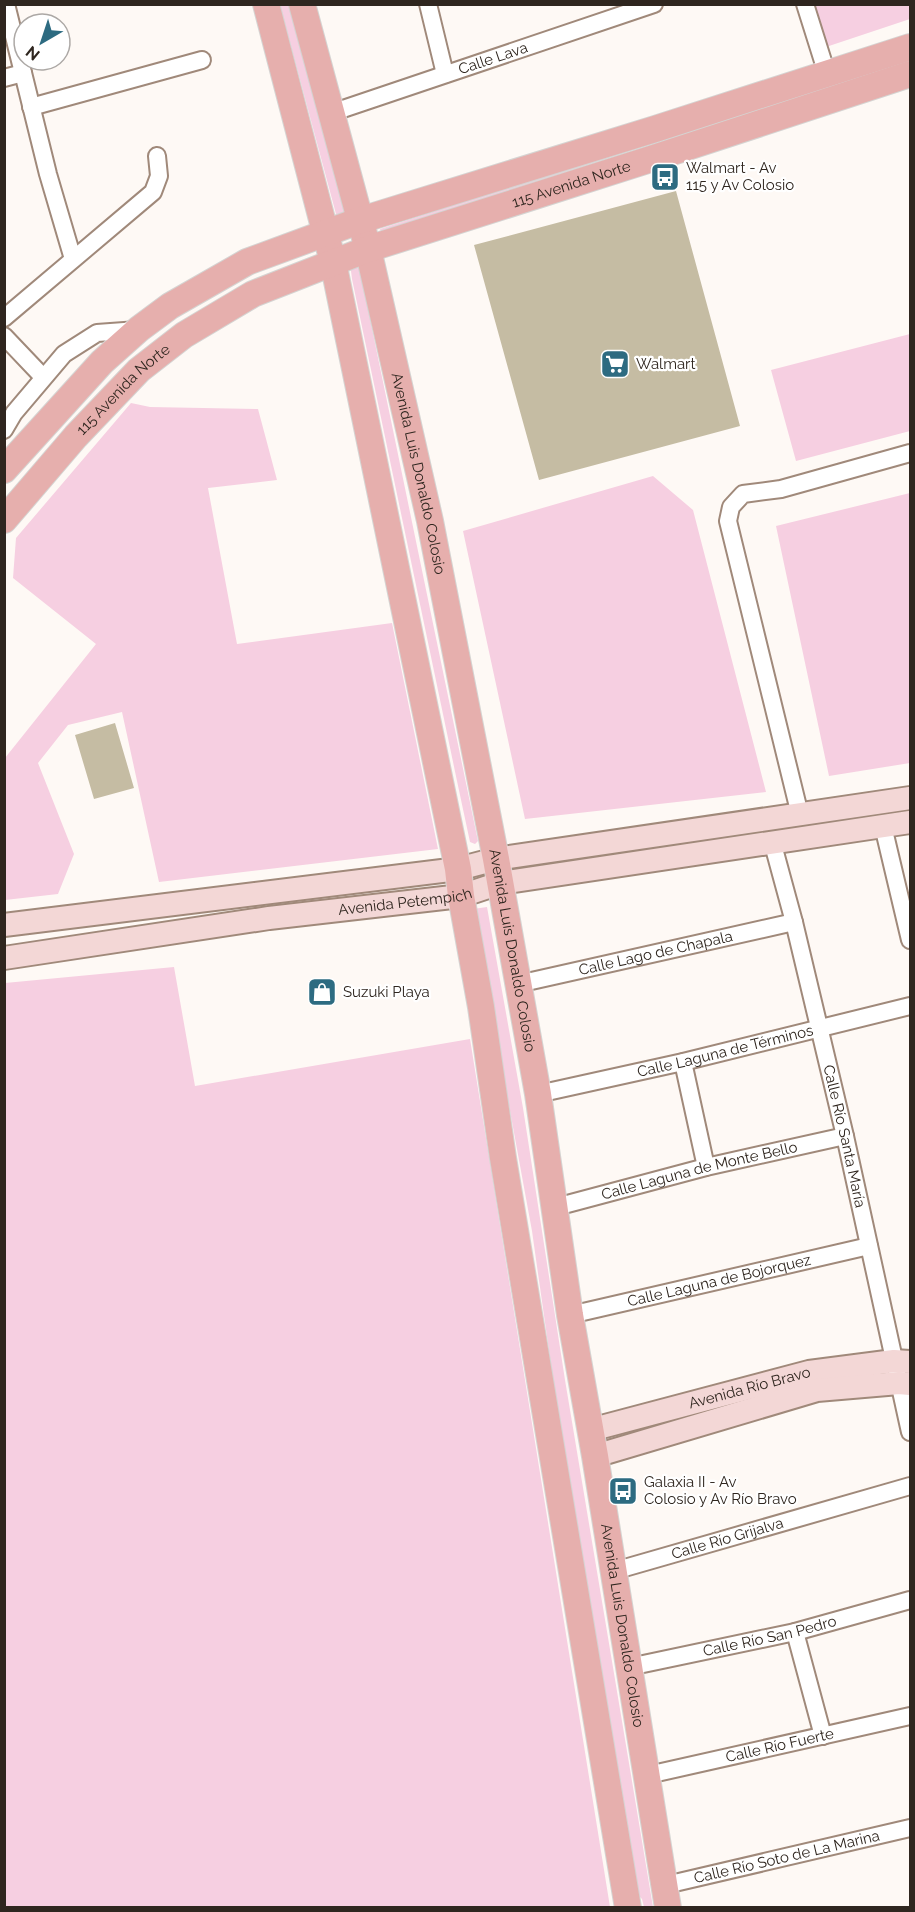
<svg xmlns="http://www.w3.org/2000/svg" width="915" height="1912" font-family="Raleway,sans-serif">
<rect width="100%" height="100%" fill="#fef9f5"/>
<path fill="#f6cfe1" d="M815,4l95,1v14l-84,28 -13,-42z
M280,5h10l59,211 -11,3 -2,-5z
M910,57v3l-529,172 -1,-3z
M358,261l120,580 -3,3 -5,-2 -13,-61 -105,-502 -2,-16z
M910,334v97l-114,30 -25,-91z
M131,403l19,4 108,2 19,71 -69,8 29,156 155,-21 46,226 -279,33 -37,-170 -54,13 -30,38 36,91 -16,40 -53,6v-142l91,-114 -83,-66 3,-40z
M653,476l40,34 73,282 -241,27 -62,-288z
M910,493v270l-81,13 -53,-250z
M778,828v2l-255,39 -2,-1 2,-3z
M487,907l36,201 42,272 88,527h-9l-2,-8 -8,-8 -75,-470 -27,-190 -59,-322z
M174,967l21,119 275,-47 140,868h-605v-924z"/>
<path fill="#c5bca3" d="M676,191l64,235 -201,54 -65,-235z
M115,723l19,65 -40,11 -19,-64z"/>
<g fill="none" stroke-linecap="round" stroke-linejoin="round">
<g stroke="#a0897a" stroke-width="20">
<g id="street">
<path d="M6,4l42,170 25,85"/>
<path d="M428,4l17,70"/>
<path d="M805,4l22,70"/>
<path d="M4,78l19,-5"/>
<path d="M31,107l171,-47"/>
<path id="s1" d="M331,113l323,-109"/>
<path d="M4,318l149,-126 6,-16 -2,-20"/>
<path d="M4,336l39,41"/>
<path d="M4,430l10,-17 50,-59 33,-21 41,-3"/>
<path d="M800,815l-72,-294 3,-14 12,-13 38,-5 129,-36"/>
<path d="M883,826l27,114"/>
<path id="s2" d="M772,841l22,81 51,214 65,296"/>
<path id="s3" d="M518,984l276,-62"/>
<path d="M683,1062l23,105"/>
<path id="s4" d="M538,1094l145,-32 227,-56"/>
<path id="s5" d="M556,1207l150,-40 139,-31"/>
<path id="s6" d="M570,1315l299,-69"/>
<path id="s7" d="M614,1571l296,-85"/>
<path d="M795,1632l28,104"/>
<path id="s8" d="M629,1667l166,-35 115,-32"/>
<path id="s9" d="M648,1775l262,-59"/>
<path id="s10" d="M666,1885l244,-57"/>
</g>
</g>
<g stroke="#a0897a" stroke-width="26">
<g id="secondary">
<path d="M4,925l454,-56 38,-10 414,-61"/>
<path id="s11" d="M4,958l265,-40 192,-22 39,-13 410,-61"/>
<path id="s12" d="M590,1430l219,-58 85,-11 16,1"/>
<path d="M595,1456l222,-66 82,-7 11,1"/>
</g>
</g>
<g stroke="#d5d4d2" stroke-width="28">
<g id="primary">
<path d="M266,4l67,258 125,607 3,27 20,111 22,151 125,750"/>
<path id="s13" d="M302,4l66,245 62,272 66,338 42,235 32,221 25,141 73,452"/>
<path d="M4,470l98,-108 37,-33 31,-23 77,-44 114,-42 294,-91 255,-82"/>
<path id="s14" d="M4,520l72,-84 63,-66 45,-35 69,-41 115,-45 283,-90 259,-85"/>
</g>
</g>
<use href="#street" stroke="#fff" stroke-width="16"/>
<use href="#secondary" stroke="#f3d7d6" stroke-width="22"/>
<use href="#primary" stroke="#e6afad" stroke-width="26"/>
</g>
<defs>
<g id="bus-square" transform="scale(1.5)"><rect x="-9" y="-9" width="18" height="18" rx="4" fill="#2d6b81" stroke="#fff"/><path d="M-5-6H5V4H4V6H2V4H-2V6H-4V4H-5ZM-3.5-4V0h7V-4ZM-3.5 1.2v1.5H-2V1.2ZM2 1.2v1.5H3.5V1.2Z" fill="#fff"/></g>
<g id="supermarket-square" transform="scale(1.5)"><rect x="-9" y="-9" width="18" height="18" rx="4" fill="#2d6b81" stroke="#fff"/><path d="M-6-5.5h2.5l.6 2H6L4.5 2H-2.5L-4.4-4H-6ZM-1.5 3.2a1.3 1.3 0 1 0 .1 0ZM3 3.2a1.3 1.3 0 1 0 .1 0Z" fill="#fff"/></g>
<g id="shop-square" transform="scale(1.5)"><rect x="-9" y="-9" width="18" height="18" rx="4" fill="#2d6b81" stroke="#fff"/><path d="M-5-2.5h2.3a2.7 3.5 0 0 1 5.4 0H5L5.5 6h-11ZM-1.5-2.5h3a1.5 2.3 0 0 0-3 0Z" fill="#fff"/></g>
</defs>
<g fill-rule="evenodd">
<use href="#bus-square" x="665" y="177"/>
<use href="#supermarket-square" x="615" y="364"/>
<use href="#shop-square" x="322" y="992"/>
<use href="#bus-square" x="623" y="1491"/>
</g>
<g text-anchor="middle" stroke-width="4.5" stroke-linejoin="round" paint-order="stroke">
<g font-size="15" fill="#2f261f" stroke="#fff">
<text dy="5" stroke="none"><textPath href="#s1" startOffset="171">Calle Lava</textPath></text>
<text dy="5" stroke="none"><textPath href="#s14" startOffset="676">115 Avenida Norte</textPath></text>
<text dy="5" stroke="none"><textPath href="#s14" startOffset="177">115 Avenida Norte</textPath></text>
<text dy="5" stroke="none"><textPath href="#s13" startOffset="484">Avenida Luis Donaldo Colosio</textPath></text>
<text dy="5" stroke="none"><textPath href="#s11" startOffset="405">Avenida Petempich</textPath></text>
<text dy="5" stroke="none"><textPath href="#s13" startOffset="970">Avenida Luis Donaldo Colosio</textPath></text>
<text dy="5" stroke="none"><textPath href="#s3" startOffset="141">Calle Lago de Chapala</textPath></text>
<text dy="5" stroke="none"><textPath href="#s4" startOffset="192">Calle Laguna de Términos</textPath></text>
<text dy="5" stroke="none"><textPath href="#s2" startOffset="304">Calle Río Santa María</textPath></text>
<text dy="5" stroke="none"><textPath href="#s5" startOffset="148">Calle Laguna de Monte Bello</textPath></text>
<text dy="5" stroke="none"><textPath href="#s6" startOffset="153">Calle Laguna de Bojorquez</textPath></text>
<text dy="5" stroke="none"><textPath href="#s12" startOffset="165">Avenida Río Bravo</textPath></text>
<text dy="5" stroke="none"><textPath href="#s7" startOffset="118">Calle Río Grijalva</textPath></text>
<text dy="5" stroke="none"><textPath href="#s13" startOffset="1654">Avenida Luis Donaldo Colosio</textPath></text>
<text dy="5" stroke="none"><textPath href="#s8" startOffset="144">Calle Río San Pedro</textPath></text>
<text dy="5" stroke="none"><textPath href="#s9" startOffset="135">Calle Río Fuerte</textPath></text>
<text dy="5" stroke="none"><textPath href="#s10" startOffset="124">Calle Río Soto de La Marina</textPath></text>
</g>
<g font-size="15" fill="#2f261f" stroke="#fff" text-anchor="start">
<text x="686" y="173">Walmart - Av<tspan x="686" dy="17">115 y Av Colosio</tspan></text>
<text x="636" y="369">Walmart</text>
<text x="343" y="997">Suzuki Playa</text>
<text x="644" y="1487">Galaxia II - Av<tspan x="644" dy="17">Colosio y Av Río Bravo</tspan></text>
</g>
</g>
<rect width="915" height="1912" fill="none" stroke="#2f261f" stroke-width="12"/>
<g transform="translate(42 42) rotate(219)"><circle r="28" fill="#ffffff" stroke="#aca8a5" stroke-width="1.5"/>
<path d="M0-4.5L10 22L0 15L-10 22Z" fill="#2d6b81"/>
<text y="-9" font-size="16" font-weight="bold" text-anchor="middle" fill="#2f261f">N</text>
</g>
</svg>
